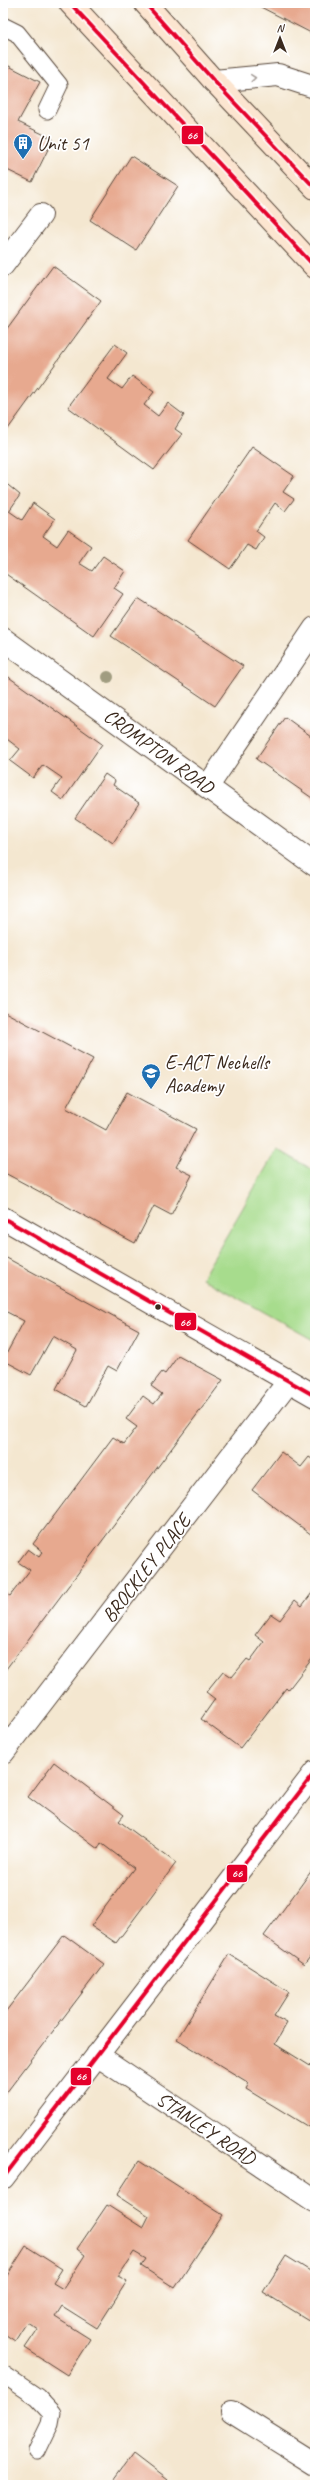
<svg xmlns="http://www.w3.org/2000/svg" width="318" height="2488" font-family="Caveat,sans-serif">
<rect width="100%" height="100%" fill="#fff"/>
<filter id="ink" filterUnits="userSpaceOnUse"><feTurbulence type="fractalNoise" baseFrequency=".025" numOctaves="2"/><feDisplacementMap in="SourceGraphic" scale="8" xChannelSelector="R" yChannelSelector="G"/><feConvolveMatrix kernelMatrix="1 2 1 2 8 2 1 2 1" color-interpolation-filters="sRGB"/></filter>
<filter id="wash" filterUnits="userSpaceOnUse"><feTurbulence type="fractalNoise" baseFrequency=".012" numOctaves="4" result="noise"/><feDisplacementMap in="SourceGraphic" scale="16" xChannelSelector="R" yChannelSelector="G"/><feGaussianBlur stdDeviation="0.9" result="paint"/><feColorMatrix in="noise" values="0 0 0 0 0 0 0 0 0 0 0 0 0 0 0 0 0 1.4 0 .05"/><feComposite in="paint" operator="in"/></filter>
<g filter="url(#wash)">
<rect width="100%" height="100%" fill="#f4e7d0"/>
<path fill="#a7dc8d" stroke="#718356" d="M277,1149l38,22v170l-113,-63z"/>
<g id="blocks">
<path fill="#e7a98f" d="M253,3h62v32l-29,-15z
M3,63l37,19 -22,40 35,17 -21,43 -29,-14z
M131,156l47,30 -42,64 -46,-30z
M3,195l4,3 -4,6z
M53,266l48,35 -93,128 -5,-4v-91z
M115,344l12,9 -19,26 14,10 10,-13 22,16 -10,13 14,11 10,-13 16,12 -9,14 7,5 -28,36 -86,-63z
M252,447l42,29 -11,16 11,7 -9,12 -10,-8 -19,28 8,6 -8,13 -9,-5 -17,24 -42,-29z
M3,481l17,14 -11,16 13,9 11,-17 22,16 -12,17 14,10 11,-16 23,16 -12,17 13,8 11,-15 22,15 -11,17 9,6 -29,42 -91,-64z
M138,598l105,68 -28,40 -104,-70z
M3,673l99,71 -39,56 -11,-8 10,-14 -19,-13 -10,13 -23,-17 10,-12 -17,-13z
M285,717l30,22v61l-59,-41z
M105,774l10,7 -2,4 26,18 -26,40 -38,-25z
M3,1011l90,48 -27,49 40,22 21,-38 69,37 -20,38 16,8 -21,40 -17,-9 -19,37 -132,-71z
M3,1256l136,74 -22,41 -9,-5 -22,40 -30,-17 21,-39 -24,-14 -22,39 -28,-15 21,-39 -19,-10 -2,4z
M178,1356l45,24 -220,293v-82l7,5 20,-26 -12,-8 10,-13 11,8 4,-5 -10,-8 80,-107 11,7 13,-17 -11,-8 17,-23 11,8 8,-10 -11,-8 11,-14 3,2z
M281,1452l20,15 8,-10 6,4v70l-3,4 -60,-45z
M315,1589v66l-27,35 -2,-2 -46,60 -39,-29 14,-20 -9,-7 17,-21 9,6 15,-18 3,2 14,-19 -9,-7 16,-21 9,6 15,-20 7,6z
M54,1762l70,53 -5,6 57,42 -60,80 -25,-17 43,-58 -33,-25 -3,6 -70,-52z
M315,1866v84l-11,15 -40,-29z
M64,1935l40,29 -101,133v-82z
M229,1954l60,38 -15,24 13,7 -12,21 40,25v62l-69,-42 3,-6 -72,-44z
M139,2161l84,54 -48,73 -34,-22 5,-7 -12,-7 -16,24 9,5 -30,47 -35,-22 -7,11 35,22 -23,36 -42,-27 13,-19 -11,-7 -12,19 -12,-8v-51l23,-36 36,23 -9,14 10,6 22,-34 -8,-6 30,-44 36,23 6,-12 -32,-21z
M286,2256l29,18v50l-52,-32z
M133,2454l34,26 -4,5h-53z"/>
</g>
</g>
<g filter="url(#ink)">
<use href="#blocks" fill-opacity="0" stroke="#574639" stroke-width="1"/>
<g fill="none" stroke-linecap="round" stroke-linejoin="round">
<g stroke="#574639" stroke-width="19">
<path id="service" d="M3,26l14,7 42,52 -12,25
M3,2374l34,23 15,16 -2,11 -13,27"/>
</g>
<g stroke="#574639" stroke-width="24">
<path id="minor" d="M214,81l64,-6 37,12
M3,265l38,-50
M3,639l312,226
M208,786l107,-158
M3,1218l312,178
M3,1753l285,-371
M97,2055l218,146
M3,2178l312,-406
M232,2412l83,52"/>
</g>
<g stroke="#574639" stroke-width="24">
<path id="secondary" d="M70,3l245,264
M145,3l69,78 101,107"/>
</g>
<use href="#service" stroke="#fff" stroke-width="17"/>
<use href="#minor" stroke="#fff" stroke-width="22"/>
<use href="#secondary" stroke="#fce5d0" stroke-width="22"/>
<g stroke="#fff" stroke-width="7">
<path id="bus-1" d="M70,3l245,264
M145,3l69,78 101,107
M3,1218l312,178
M3,2178l312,-406"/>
</g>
<use href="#bus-1" stroke="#e4002b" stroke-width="4"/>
</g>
<circle fill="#a09c80" cx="108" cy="677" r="6"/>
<defs><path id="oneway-chevron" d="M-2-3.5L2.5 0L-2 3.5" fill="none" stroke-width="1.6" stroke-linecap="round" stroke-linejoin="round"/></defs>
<use stroke="#a79f9a" href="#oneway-chevron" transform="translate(253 78) rotate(-5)"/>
</g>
<defs>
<g id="building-pin" transform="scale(1)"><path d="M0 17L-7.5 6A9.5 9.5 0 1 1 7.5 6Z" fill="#1f6fb2" stroke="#fff"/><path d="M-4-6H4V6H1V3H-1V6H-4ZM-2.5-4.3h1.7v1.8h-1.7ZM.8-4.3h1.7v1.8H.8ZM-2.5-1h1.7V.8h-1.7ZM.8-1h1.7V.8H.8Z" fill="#fff"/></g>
<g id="school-pin" transform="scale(1)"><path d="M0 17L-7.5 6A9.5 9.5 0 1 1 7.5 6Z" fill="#1f6fb2" stroke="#fff"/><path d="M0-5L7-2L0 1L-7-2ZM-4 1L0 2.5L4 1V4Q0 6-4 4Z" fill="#fff"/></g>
</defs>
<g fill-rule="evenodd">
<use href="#building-pin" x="23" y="143"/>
<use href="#school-pin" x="151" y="1073"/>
</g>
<circle fill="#3b2a1e" stroke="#fff" stroke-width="1.5" cx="158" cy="1307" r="3.5"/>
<g text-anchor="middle" stroke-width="3.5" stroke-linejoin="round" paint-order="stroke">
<g font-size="20" fill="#3b2a1e" stroke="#fff" text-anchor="start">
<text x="37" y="150">Unit 51</text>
<text x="165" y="1069">E-ACT Nechells<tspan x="165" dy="23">Academy</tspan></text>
</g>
<g font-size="20" fill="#3b2a1e" stroke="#fff">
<text transform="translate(159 751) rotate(36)" y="7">CROMPTON ROAD</text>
<text transform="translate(146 1568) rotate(-52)" y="7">BROCKLEY PLACE</text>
<text transform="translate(206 2128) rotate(34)" y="7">STANLEY ROAD</text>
</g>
</g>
<g stroke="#fff" stroke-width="1.5">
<rect x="181" y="125" width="23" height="20" rx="4" fill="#e4002b"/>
<rect x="174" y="1312" width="23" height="19" rx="4" fill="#e4002b"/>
<rect x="226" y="1864" width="22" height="19" rx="4" fill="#e4002b"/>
<rect x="70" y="2067" width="22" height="19" rx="4" fill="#e4002b"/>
</g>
<g font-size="11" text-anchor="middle" font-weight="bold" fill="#fff">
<text x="192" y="139">66</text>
<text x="185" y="1326">66</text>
<text x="237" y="1877">66</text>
<text x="81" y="2080">66</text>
</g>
<rect width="318" height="2488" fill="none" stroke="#fff" stroke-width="16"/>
<g transform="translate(280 38)" stroke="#ffffff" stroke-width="3" paint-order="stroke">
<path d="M0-3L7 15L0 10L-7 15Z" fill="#3b2a1e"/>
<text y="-6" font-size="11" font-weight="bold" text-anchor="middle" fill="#3b2a1e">N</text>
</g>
</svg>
